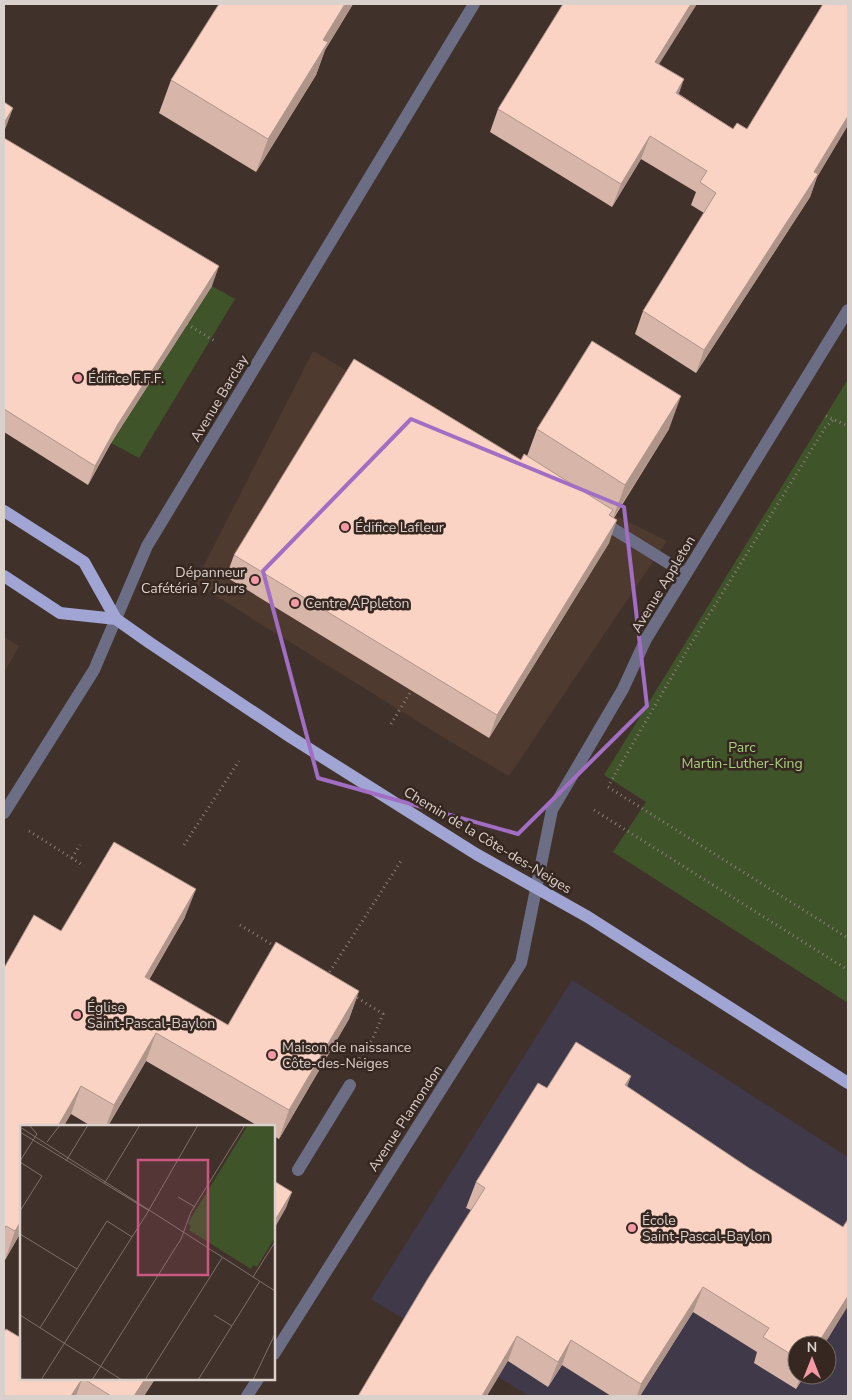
<svg xmlns="http://www.w3.org/2000/svg" width="852" height="1400" font-family="'Nunito Sans',sans-serif">
<rect width="100%" height="100%" fill="#40312a"/>
<path fill="#4f3a30" d="M313,351l173,100 181,90 -158,235 -58,-34 -256,-159z
M4,637l15,9 -15,27z"/>
<path fill="#40394a" fill-rule="evenodd" d="M572,980l276,177v239h-319l-158,-97zM797,1345h30v30h-30z"/>
<path fill="#3f5429" d="M212,286l23,13 -96,159 -28,-15z
M848,379v624l-235,-151 33,-50 -42,-27z"/>
<g fill="none" stroke-linecap="round" stroke-linejoin="round">
<path stroke="#8b7e79" stroke-width="3" stroke-dasharray="1 4" stroke-linecap="butt" d="M187,324l29,18
M826,416l22,10
M391,724l20,-33
M610,783l79,-136 136,-219 8,-8
M608,787l240,151
M594,810l254,160
M29,831l55,35
M184,845l55,-84
M72,858l8,-13
M240,925l36,22
M327,976l74,-115
M353,995l30,19 -10,24 -14,21"/>
<path stroke="#6b6e85" stroke-width="12" d="M599,520l87,54
M4,813l90,-143 53,-124 327,-542
M298,1170l52,-85
M274,1354l247,-391 31,-153 71,-121 23,-50 202,-329
M247,1396l11,-17"/>
<path stroke="#a1a5d4" stroke-width="12" d="M4,511l80,51 32,57 34,24 142,95 184,116 112,63 260,166
M4,576l56,37 56,6"/>
</g>
<path fill="#d7b5a9" d="M219,4h134l-28,46 -9,25 -60,97 -97,-59 12,-33z
M848,4v121l-31,52 -7,20 -114,176 -61,-39 8,-23 61,-98 -13,-8 5,-13 -55,-33 -29,48 -122,-75 8,-23 161,-45 20,30 54,35h14z
M4,138l208,148 -101,157 -23,42 -84,-53z
M537,429h132l-55,89 -5,25 -120,195 -263,-161 8,-22 287,-95 6,-4z
M185,917l-36,63 79,45 131,-34 -10,28 -70,120 -5,-3v-10h-16l-112,-65 -38,65h-17l-20,-12 -50,12v106l-16,28 -1,-1v-291l57,-37z
M631,1076l-4,10 170,259v30h8l-9,14 -42,-26 3,-11 -64,-40 -53,84h-29l-49,-31 -14,22 -40,-26 -37,-151 -5,-2 10,-26 71,-94z
M21,1379h134l-11,17h-140z"/>
<path fill="#af9489" d="M345,4h8l-28,46 -9,25 -60,97 12,-33 55,-99z
M691,4h6l-51,81 9,-23z
M684,79l-8,23v-9z
M13,108l-7,19 -2,4v-8z
M848,116v9l-31,52 -7,20 -114,176 8,-23 110,-178z
M650,136l-9,23 -29,48 9,-23z
M219,266l-7,20 -101,157 -23,42 7,-19 23,-42z
M681,396l-12,33 -56,89 12,-33z
M617,520l-8,23 -120,195 8,-23z
M196,889l-11,28 -51,88 11,-28z
M359,991l-10,28 -70,120 10,-29z
M156,1033l-10,28 -38,65h-2l8,-21z
M631,1076l-9,25 3,-16z
M81,1086l-10,28 -7,12h-6z
M292,1192l-6,16 -12,21v-7z
M21,1221v11l-16,28 10,-29z
M703,1287l-10,25 -53,84h-3l4,-12z
M848,1296v10l-24,39h-7z
M517,1336l-9,25 -21,35h-5z
M571,1340l-9,25 -14,22 10,-25z
M801,1375h4l-9,14z
M82,1379l-6,17h-5z
M145,1379h10l-11,17h-10z"/>
<path fill="#fad3c4" stroke="#af9489" d="M219,4h126l-22,36 5,2 -60,97 -97,-59z
M563,4h128l-36,58 29,17 -8,14 57,36 4,-6 10,6 76,-125h25v112l-34,56 4,2 -114,176 -61,-39 73,-118 -16,-11 7,-11 -57,-35 -29,48 -123,-75z
M4,102l9,6 -9,15z
M4,138l215,128 -101,158 -23,42 -91,-57z
M592,341l89,55 -56,89 -88,-56z
M354,359l167,101 3,-6 89,56 -4,5 8,5 -120,195 -263,-160z
M114,842l82,47 -51,88 83,48 48,-83 83,49 -70,119 -133,-77 -42,72 -33,-19 -23,40h-37v95l-6,10 -9,-5 -2,4v-262l30,-53 27,16z
M576,1042l55,34 -6,9 124,83 94,59 5,-8v77l-31,49h-20v13l-34,-21 6,-9 -66,-41 -62,97 -70,-44 -13,22 -41,-26 -35,60h-124l69,-116 58,-92 -9,-6 62,-99 9,5z
M274,1181l18,11 -18,30z
M6,1329l15,9v41h61l-11,17h-67v-64z
M84,1379h61l-11,17h-23z"/>
<path fill="none" stroke="#a16ec4" stroke-width="4" stroke-linejoin="round" d="M411,419l213,88 23,199 -129,128 -200,-56 -55,-207z"/>
<g fill="#f49aa4" stroke="#362720" stroke-width="2">
<circle cx="78" cy="378" r="5"/>
<circle cx="345" cy="527" r="5"/>
<circle cx="255" cy="580" r="5"/>
<circle cx="295" cy="603" r="5"/>
<circle cx="77" cy="1015" r="5"/>
<circle cx="272" cy="1055" r="5"/>
<circle cx="632" cy="1228" r="5"/>
</g>
<g text-anchor="middle" stroke-width="5" stroke-linejoin="round" paint-order="stroke">
<g font-size="14" fill="#dad0cc" stroke="#362720" text-anchor="start">
<text x="88" y="383">Édifice F.F.F.</text>
<text x="355" y="532">Édifice Lafleur</text>
<text x="245" y="577" text-anchor="end">Dépanneur<tspan x="245" dy="16">Cafétéria 7 Jours</tspan></text>
<text x="305" y="608">Centre APpleton</text>
<text x="87" y="1012">Église<tspan x="87" dy="16">Saint-Pascal-Baylon</tspan></text>
<text x="282" y="1052">Maison de naissance<tspan x="282" dy="16">Côte-des-Neiges</tspan></text>
<text x="642" y="1225">École<tspan x="642" dy="16">Saint-Pascal-Baylon</tspan></text>
</g>
<g font-size="14" fill="#dad0cc" stroke="#362720">
<text transform="translate(219 398) rotate(-59)" y="5">Avenue Barclay</text>
<text transform="translate(663 584) rotate(-59)" y="5">Avenue Appleton</text>
<text transform="translate(488 840) rotate(31)" y="5">Chemin de la Côte-des-Neiges</text>
<text transform="translate(405 1118) rotate(-57)" y="5">Avenue Plamondon</text>
</g>
<g font-size="14" fill="#a9cf82" stroke="#362720">
<text x="742" y="752">Parc<tspan x="742" dy="16">Martin-Luther-King</tspan></text>
</g>
</g>
<g transform="translate(20 1125)">
<rect width="255" height="255" fill="#40312a"/>
<path d="M228,0h27v112l-18,30 -4,-2 -2,4 -62,-39 2,-4 -3,-3z" fill="#3f5429"/>
<path fill="none" stroke="#7e716b" stroke-width="1" d="M0,2l255,164M0,7l128,78M27,17l13,-17M0,36l17,-27 -8,-9M46,36l22,-36M0,37l22,14 -22,35M84,59l36,-59M158,72l17,10M0,109l57,35M233,152l22,-35M0,190l102,65M194,190l18,11M20,203l67,-107 25,16M21,255l105,-165 52,-90M72,255l89,-141 10,-27 54,-87M125,255l77,-122M178,255l62,-99M233,255l22,-46"/>
<path fill="#ca5883" fill-opacity="0.15" stroke="#ca5883" stroke-width="2.5" d="M118,35h70v115h-70z"/>
<rect width="255" height="255" fill="none" stroke="#dad0cc" stroke-width="2.5"/>
</g>
<rect width="852" height="1400" fill="none" stroke="#dad0cc" stroke-width="10"/>
<g transform="translate(812 1360)"><circle r="24" fill="#362720" stroke="#786b65"/>
<path d="M0-4L9 19L0 12L-9 19Z" fill="#f49aa4"/>
<text y="-8" font-size="14" font-weight="bold" text-anchor="middle" fill="#dad0cc">N</text>
</g>
</svg>
